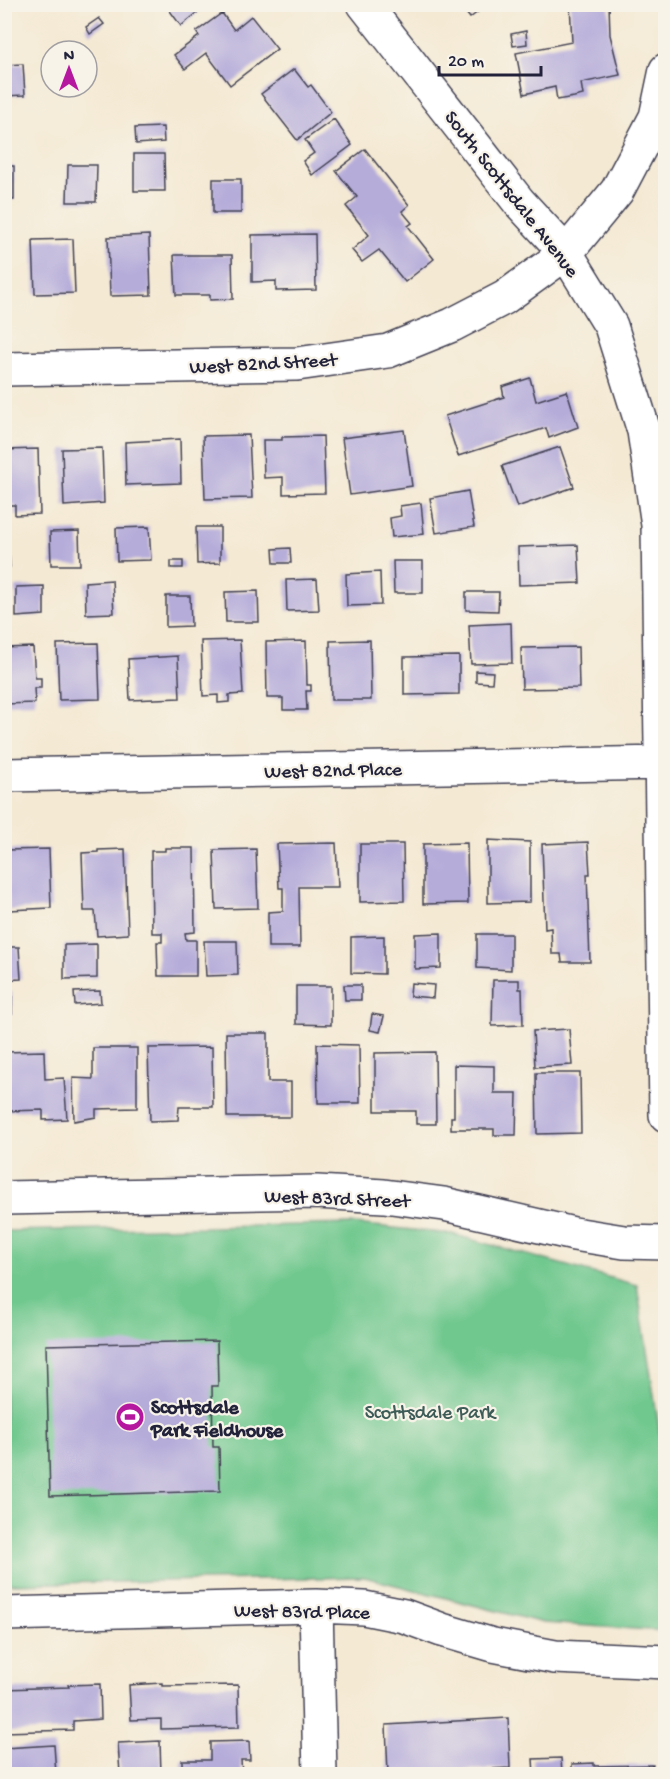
<svg xmlns="http://www.w3.org/2000/svg" width="670" height="1779" font-family="'Gochi Hand',sans-serif">
<rect width="100%" height="100%" fill="#f7f3e8"/>
<filter id="ink" filterUnits="userSpaceOnUse"><feTurbulence type="fractalNoise" baseFrequency=".0167" numOctaves="2"/><feDisplacementMap in="SourceGraphic" scale="12" xChannelSelector="R" yChannelSelector="G"/><feConvolveMatrix kernelMatrix="1 2 1 2 8 2 1 2 1" color-interpolation-filters="sRGB"/></filter>
<filter id="wash" filterUnits="userSpaceOnUse"><feTurbulence type="fractalNoise" baseFrequency=".008" numOctaves="4" result="noise"/><feDisplacementMap in="SourceGraphic" scale="24" xChannelSelector="R" yChannelSelector="G"/><feGaussianBlur stdDeviation="1.35" result="paint"/><feColorMatrix in="noise" values="0 0 0 0 0 0 0 0 0 0 0 0 0 0 0 0 0 1.4 0 .05"/><feComposite in="paint" operator="in"/></filter>
<g filter="url(#wash)">
<rect width="100%" height="100%" fill="#f4e9d3"/>
<path fill="#6fc88e" stroke="#487564" stroke-width="1.5" d="M355,1224l97,10 185,51 24,156 4,12v178l-122,-8 -179,-46 -359,7 -1,-353z"/>
<g id="blocks">
<path fill="#b5acda" d="M165,4h43l-27,22z
M459,4h29l-18,14z
M570,4h39l1,31 10,40 -39,8 2,12 -9,2 -17,3 -2,-13 -31,7 -8,-41 56,-11z
M222,13l12,17 17,-14 26,33 -47,36 -24,-32 -21,16 -11,-14 25,-19 -3,-4z
M99,18l5,6 -14,10 -4,-7z
M526,31l1,13 -14,2 -2,-12z
M23,64l2,31 -21,1v-31z
M294,69l14,18 3,-2 20,27 -34,28 -36,-46z
M334,119l18,26 -40,30 -9,-14 11,-8 -9,-13z
M163,127l1,15 -28,2 -1,-16z
M365,149l44,56 -7,6 10,12 -4,3 26,33 -29,23 -26,-32 -17,12 -10,-12 17,-15 -23,-29 11,-9 -21,-26z
M134,154h30l1,37h-31z
M68,165h29l-1,37h-29z
M4,166h10v34h-10z
M213,179h28v34h-28z
M315,234l1,56 -40,1v-10l-24,1v-47z
M149,235l2,60 -41,1 -2,-59z
M73,239l2,54 -40,1 -2,-54z
M174,255h58l1,44 -23,1v-5h-34z
M530,378l6,23 31,-10 11,36 -29,11 -3,-10 -88,28 -13,-40 59,-19 -2,-10z
M404,430l8,56 -62,9 -8,-57z
M249,435l3,63 -47,1 -2,-63z
M323,436l2,57 -42,1v-17l-19,1 -1,-38h19v-3z
M180,439l1,44 -55,2 -1,-43z
M560,447l14,40 -57,20 -15,-41z
M102,448l2,55 -40,3 -2,-57z
M38,449l2,65 -25,1v-10h-11v-55z
M468,491l6,36 -38,6 -6,-35z
M421,503l3,31 -32,3 -2,-19 11,-2 -1,-10z
M149,527l2,33 -34,1 -1,-33z
M196,527h24v36l-23,1z
M79,531l1,34h-29l-1,-33z
M8,534l2,33 -6,1v-33z
M578,545l2,38 -61,2 -1,-38z
M290,548l1,15h-17l-1,-14z
M171,561h12v7h-12z
M393,561h30v32h-29z
M380,572l1,33 -34,1 -1,-32z
M317,579l2,31 -32,1 -1,-31z
M112,580l2,33 -28,1 -1,-32z
M44,586v29l-28,2v-30z
M258,591l1,31h-33l-1,-30z
M466,592h33l-1,19 -32,-1z
M166,596h24l1,30 -25,1z
M511,623l1,40 -41,1 -2,-39z
M240,640l3,54 -14,1v7l-11,1v-8l-15,1 -2,-55z
M370,640l1,60h-40l-1,-59z
M306,641l1,44h4v6h-5l1,19h-24v-12h-16l-1,-56z
M98,643l2,56 -41,1 -2,-56z
M33,647l2,31h6v10h-7l1,15 -31,1v-56z
M578,647l1,41 -57,1 -1,-41z
M178,656l2,42 -50,2 -2,-41z
M459,656v38l-55,1v-38z
M476,671l17,1 -1,11 -16,-1z
M488,840l42,2v60l-42,1z
M588,842l2,32h-3l3,88h-28l-1,-8h-9l-1,-26 -6,1 -3,-85z
M336,843l2,44h-39l1,60h-32v-35l15,-1v-23h-4l-2,-44z
M467,843l1,60 -45,1v-60z
M360,844h43l1,57 -44,1z
M165,848h29l1,84 -10,1 1,7h10v36h-38l-1,-34h5v-9h-10l-1,-82h14z
M49,849l2,59 -42,2 -2,-60z
M125,849l3,85 -31,2 -2,-25h-11l-2,-58 16,-1v-2z
M256,849l2,59 -42,1 -2,-59z
M441,933v35l-26,1v-35z
M477,934h34v36l-34,-2z
M384,936v38l-33,-1v-36z
M204,941h33l1,34 -32,1z
M97,944v34l-33,1v-34z
M4,947h15l2,32 -17,1z
M493,980h26v9h3l1,36 -31,1z
M411,983l23,2 -1,13 -23,-2z
M344,985h17v15h-16z
M296,986h35v39l-35,-1z
M100,991l1,12 -26,2 -1,-13z
M4,992h8v22h-8z
M372,1014l12,2 -4,16 -10,-2z
M569,1029l3,36 -37,2 -2,-36z
M226,1033h42v49h23v35h-64z
M317,1044l42,1 1,58h-42z
M212,1047l1,60h-34l-1,13 -28,1 -2,-73z
M93,1048h44v60l-41,1v8l-22,4 -1,-43 20,1z
M44,1051l1,28 19,-1 3,41 -24,1v-10l-39,1v-59z
M435,1052l1,72h-20v-13h-41v-58z
M454,1065l40,1v27h23l-1,42h-22v-6h-43v-12h3z
M536,1073h44l1,60 -44,1z
M217,1341l1,45h-6l1,61h6l1,44 -170,5 -4,-151z
M162,1683v3l76,-1 1,42 -78,2v-10l-30,1 -2,-35z
M100,1684l1,35 -28,2v9l-69,2v-43l65,-2 -1,-2z
M508,1718l2,50 -122,6 -2,-49z
M160,1741l1,33h-41l-2,-31z
M249,1741l1,19h-9l1,14h-60v-14h28v-18z
M54,1745l2,29h-52v-26z
M561,1758l1,16h-28l-1,-15z
M594,1763v3l59,-1v9h-81v-10z"/>
</g>
</g>
<g filter="url(#ink)">
<use href="#blocks" fill-opacity="0" stroke="#424052" stroke-width="1.5"/>
<g fill="none" stroke-linecap="round" stroke-linejoin="round">
<g stroke="#424052" stroke-width="36">
<path id="minor" d="M364,4l155,198 47,51 45,73 33,105 14,94 8,590
M4,369l293,-5 91,-13 64,-26 52,-27 62,-45 51,-62 39,-74 10,-47
M4,775l662,-12
M4,1198l313,-6 67,4 60,8 130,30 50,8 42,1
M316,1606l4,168
M4,1614l312,-8 48,2 40,8 38,14 51,15 62,12 111,5"/>
</g>
<use href="#minor" stroke="#fff" stroke-width="33"/>
</g>
</g>
<defs>
<g id="stadium-disc" transform="scale(1.5)"><circle r="9.5" fill="#b5179e" stroke="#f7f3e8"/><path d="M0-5a6.5 5 0 1 0 0 10a6.5 5 0 1 0 0-10ZM-3.5-1.8h7v3.6h-7Z" fill="#fff"/></g>
</defs>
<g fill-rule="evenodd">
<use href="#stadium-disc" x="130" y="1417"/>
</g>
<g text-anchor="middle" stroke-width="4.5" stroke-linejoin="round" paint-order="stroke">
<g font-size="20" fill="#22223b" stroke="#f7f3e8">
<text transform="translate(513 193) rotate(52)" y="7">South Scottsdale Avenue</text>
<text transform="translate(263 362) rotate(-3)" y="7">West 82nd Street</text>
<text transform="translate(333 769) rotate(-1)" y="7">West 82nd Place</text>
<text transform="translate(337 1197) rotate(2)" y="7">West 83rd Street</text>
<text transform="translate(302 1610) rotate(1)" y="7">West 83rd Place</text>
</g>
<g font-size="20" font-weight="bold" fill="#22223b" stroke="#f7f3e8" text-anchor="start">
<text x="151" y="1413">Scottsdale<tspan x="151" dy="23">Park Fieldhouse</tspan></text>
</g>
<g font-size="20" fill="#3d5c58" stroke="#f7f3e8">
<text x="430" y="1418">Scottsdale Park</text>
</g>
</g>
<rect width="670" height="1779" fill="none" stroke="#f7f3e8" stroke-width="24"/>
<g transform="translate(69 69)"><circle r="28" fill="#f7f3e8" stroke="#a29fa3" stroke-width="1.5"/>
<path d="M0-4.5L10 22L0 15L-10 22Z" fill="#b5179e"/>
<text y="-9" font-size="16" font-weight="bold" text-anchor="middle" fill="#22223b">N</text>
</g>
<path d="M439 66v9h102v-9" fill="none" stroke="#22223b" stroke-width="3"/>
<text x="448" y="66" font-size="18" fill="#22223b" stroke="#f7f3e8" stroke-width="4.5" paint-order="stroke">20 m</text>
</svg>
